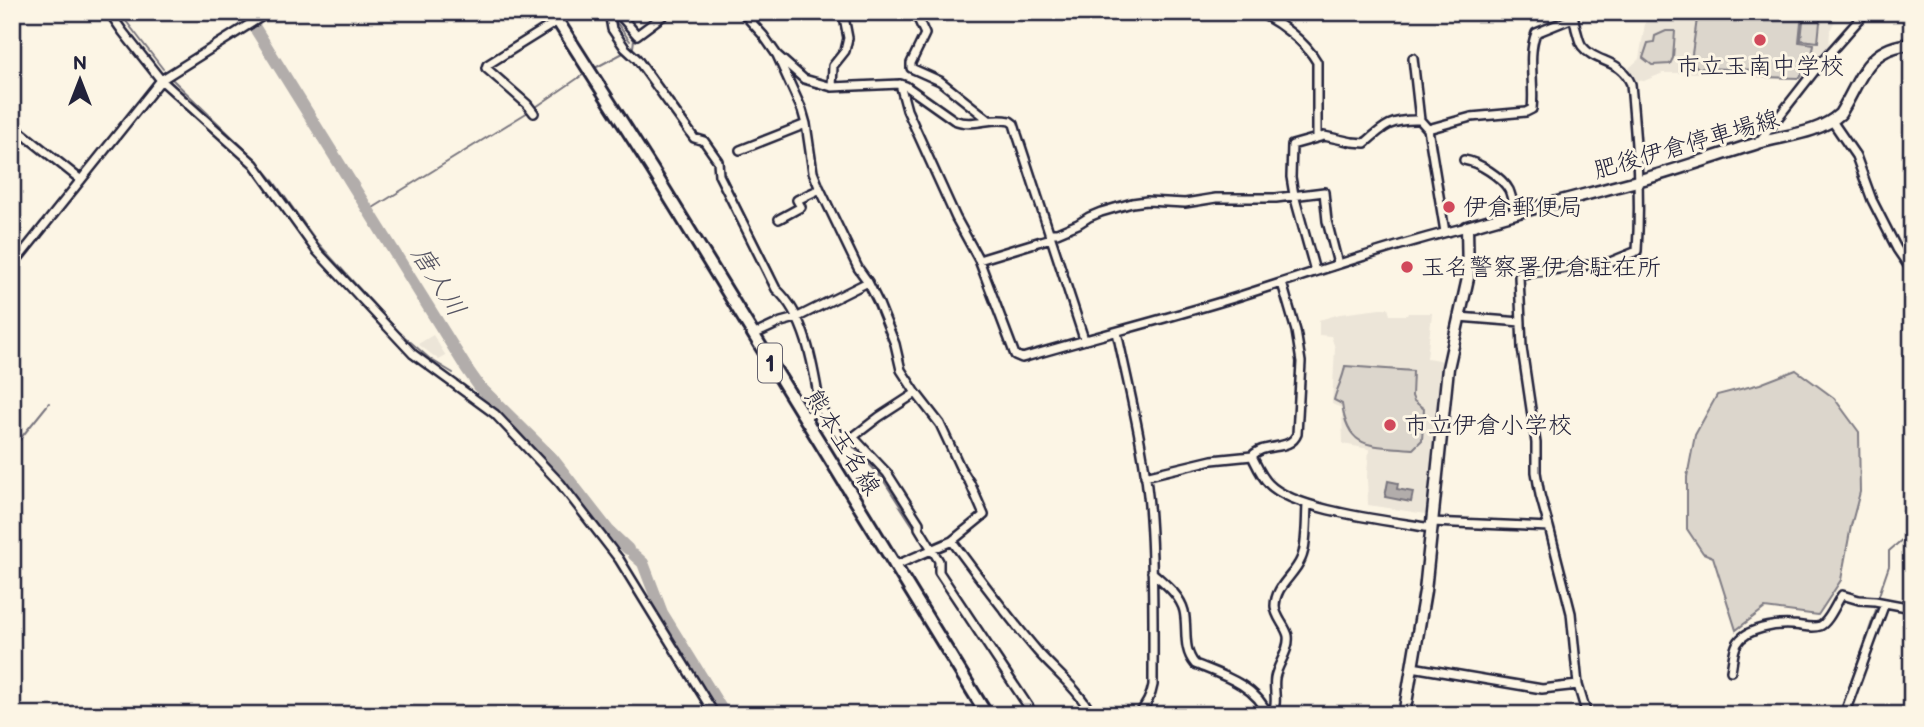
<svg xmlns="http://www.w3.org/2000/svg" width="1924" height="727" font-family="'Balsamiq Sans','Klee One',sans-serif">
<rect width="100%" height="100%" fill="#fcf5e5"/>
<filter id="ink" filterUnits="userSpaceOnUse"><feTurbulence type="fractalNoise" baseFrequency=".0143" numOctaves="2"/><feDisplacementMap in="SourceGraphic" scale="14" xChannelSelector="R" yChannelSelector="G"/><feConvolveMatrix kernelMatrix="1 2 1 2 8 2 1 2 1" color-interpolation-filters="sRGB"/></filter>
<g filter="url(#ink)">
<path fill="#ece5d8" d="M1647,12h192l-9,18 -1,21 -26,28 -46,-1v-5h-94l-19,8 -11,-1 -6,-10 12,-11z
M1388,308l2,7h17l1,-2h24l-5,45 18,3 -19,153 -58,-9 -1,-30 2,-26 -26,-5 -1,-36 -10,-4 3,-56 -4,-12 -12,-1v-15l21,-6z
M433,335l13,21 -7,4 -21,-16z"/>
<path fill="#dcd6cc" stroke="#7f7c84" stroke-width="2" d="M1698,12h104l-3,30 15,2 -3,19 -12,15 -36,-1 -2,-7 -63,-2 -7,-7z
M1804,12h17l-3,30 -17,-2z
M1666,31h9l-2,27 -3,6 -18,1 -9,-7 5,-15 6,-1 1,-6z
M1345,366l68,5 -1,25 2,5 10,8 -2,31 -9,9c-40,-4 -65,3 -71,-45l-8,-4c3,-13 9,-20 11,-34z
M1796,370l38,28 25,34 1,60 -9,34 -10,54 -23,35 -53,-7 -29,22 -23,-73 -10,-4 -16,-24v-52l8,-42 22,-40 43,-11z"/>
<path fill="#b2adab" stroke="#78757e" stroke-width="2" d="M1388,481l10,2 -1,6 16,3 -2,10 -26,-5z"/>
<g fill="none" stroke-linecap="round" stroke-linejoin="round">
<path stroke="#78757e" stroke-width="2" d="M119,12l44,57
M614,19l16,22
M621,22l13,18 -1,7 -3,2
M636,41l39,-29
M638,52l61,84
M595,68l30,-16
M173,80l78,75 21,24 46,64 80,88 32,28 23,14
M533,109l51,-35
M723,172l51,102
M368,211l160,-99
M810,343l4,15
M464,370l3,-1
M822,398l4,11
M849,442l33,36 31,48
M12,449l37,-46
M942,569l35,54
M1878,598l11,-32v-15l23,-20
M1840,715l38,-111"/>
<path stroke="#b2adab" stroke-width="12" d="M245,12l222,357 12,17 73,72 56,72 20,19
M634,555l9,8 19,50 63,102"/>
<g stroke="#22223b" stroke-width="12">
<path id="minor" d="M109,12l14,20 38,48 93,84 62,86 97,104 82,60 65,69 59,76 96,156
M609,12l3,17 13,19 12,11 57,79 10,3 14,20 1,14 57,114c30,26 38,81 44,118l24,35 9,-5 34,36 32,50v5l20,33v11l95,143
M617,12l20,23 31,-23
M742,12l21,23 14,20 27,24 28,8 68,-3 6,2 48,34c19,8 37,-4 56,1l4,3 3,10 67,205
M915,12l10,22 -14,29v5l29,13 49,39
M1258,12c22,11 47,29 59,50v75
M777,55l25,55 4,14 7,48 6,15 39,81 10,14 11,22 16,40 6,26 15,23 24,31 20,43 10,16 14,32 -32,26 -58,25
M1413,58l7,62
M900,84l7,26 49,108 23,42 36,95 7,3c71,-21 144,-39 215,-61 76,-24 152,-51 230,-70
M832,87l1,-21 12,-15 3,-13 -5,-26
M534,113l-7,-9 -41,-36 1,-3 85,-53
M1832,121l24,35 16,44 25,49 15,22
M12,125l69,55
M1759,142l61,-78 46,-52
M740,150l66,-26
M1464,160c14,2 38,17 45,30 3,7 4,15 6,22
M779,219l22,-12 -4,-7 23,-11
M1445,232l-17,-103 43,-12 55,-5 6,-3c3,-25 -5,-53 4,-76l37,-15
M1049,233h8l21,-9 11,-7 12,-5 31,-9 15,-2 38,2 31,-5h60l48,-6 3,29 11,43
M979,260l72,-22
M12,266l149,-186 108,-68
M1315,271l-21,-76 -3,-18 1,-32 32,-9 28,6 13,1c20,-18 27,-24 55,-23l8,9
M1912,307v5
M1459,317l62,5
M1117,332c13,62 29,123 33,186 4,56 3,112 3,167 -2,12 -7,21 -15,30
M753,335l28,-13 15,-4 72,-36
M1912,372v13
M804,419l16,-12
M853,437l26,-20 37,-24
M1252,456c5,10 9,20 17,28 26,27 123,37 162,44
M1145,476l67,-16 40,-4c12,-14 38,-4 45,-22l4,-72 -5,-31 -14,-48
M1431,522l118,5 22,86 7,72 9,30
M1549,527l-9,-32 -4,-23v-29l-14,-95 -3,-72 3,-2 88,-12 27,-11c4,-57 -1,-111 -6,-167 -11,-26 -35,-20 -49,-38 -3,-4 -4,-11 -6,-17 -1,-6 -3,-10 -2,-17
M952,541c28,38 56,76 87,112 18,20 40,37 53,62
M1152,572c12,11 28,23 32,39 4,18 -2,38 11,53 27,11 61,21 73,51
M1412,667l130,22 36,-4
M1731,671c2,-9 2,-20 6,-27 8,-16 40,-20 55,-19 8,0 20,4 28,1 9,-4 16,-23 22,-31l17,5 16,1 37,7
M1271,715c8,-12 2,-24 4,-37 2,-13 15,-28 13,-42 -2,-10 -13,-19 -13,-30 0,-20 19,-30 26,-47 6,-13 5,-39 6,-54
M1844,715l41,-112"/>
</g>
<g stroke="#22223b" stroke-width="15">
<path id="secondary" d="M1404,715l21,-124 23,-223 20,-90 -1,-51c56,-17 114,-31 170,-46 40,-11 79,-25 118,-37 28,-9 62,-9 85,-30 21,-33 25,-67 72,-70"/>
</g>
<g stroke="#22223b" stroke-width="16">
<path id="primary" d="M552,12l100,157 335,546"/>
</g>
<use href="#minor" stroke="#fcf5e5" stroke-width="7"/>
<use href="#secondary" stroke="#fcf5e5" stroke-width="10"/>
<use href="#primary" stroke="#fcf5e5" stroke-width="10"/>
</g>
</g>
<g fill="#d1495b" stroke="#fcf5e5" stroke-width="2.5">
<circle cx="1760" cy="40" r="7"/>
<circle cx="1449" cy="207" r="7"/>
<circle cx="1407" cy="267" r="7"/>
<circle cx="1390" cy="425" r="7"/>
</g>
<g text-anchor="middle" stroke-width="6" stroke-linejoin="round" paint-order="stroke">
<rect fill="#fcf5e5" stroke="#63616e" stroke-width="2" x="758" y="343.5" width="24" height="39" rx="5"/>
<g font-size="23" font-weight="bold" fill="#22223b">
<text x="770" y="371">1</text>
</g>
<g font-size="24" fill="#22223b" stroke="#fcf5e5" text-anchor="start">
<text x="1760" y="74" text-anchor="middle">市立玉南中学校</text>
<text x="1463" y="215">伊倉郵便局</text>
<text x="1421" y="275">玉名警察署伊倉駐在所</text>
<text x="1404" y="433">市立伊倉小学校</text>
</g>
<g font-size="24" fill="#22223b" stroke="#fcf5e5">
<text transform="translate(1686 144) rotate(-16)" y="8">肥後伊倉停車場線</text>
<text transform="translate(843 442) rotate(58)" y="8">熊本玉名線</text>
</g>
<g font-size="26" font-style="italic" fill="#545362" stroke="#fcf5e5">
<text transform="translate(439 281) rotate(58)" y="9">唐人川</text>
</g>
</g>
<rect width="1924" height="727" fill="none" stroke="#fcf5e5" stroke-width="42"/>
<rect x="21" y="21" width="1882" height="685" fill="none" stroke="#22223b" stroke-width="2.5" filter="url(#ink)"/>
<g transform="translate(80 80)" stroke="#fcf5e5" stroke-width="5" paint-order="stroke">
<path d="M0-5L12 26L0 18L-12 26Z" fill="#22223b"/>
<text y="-10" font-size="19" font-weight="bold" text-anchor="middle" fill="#22223b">N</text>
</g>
</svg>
